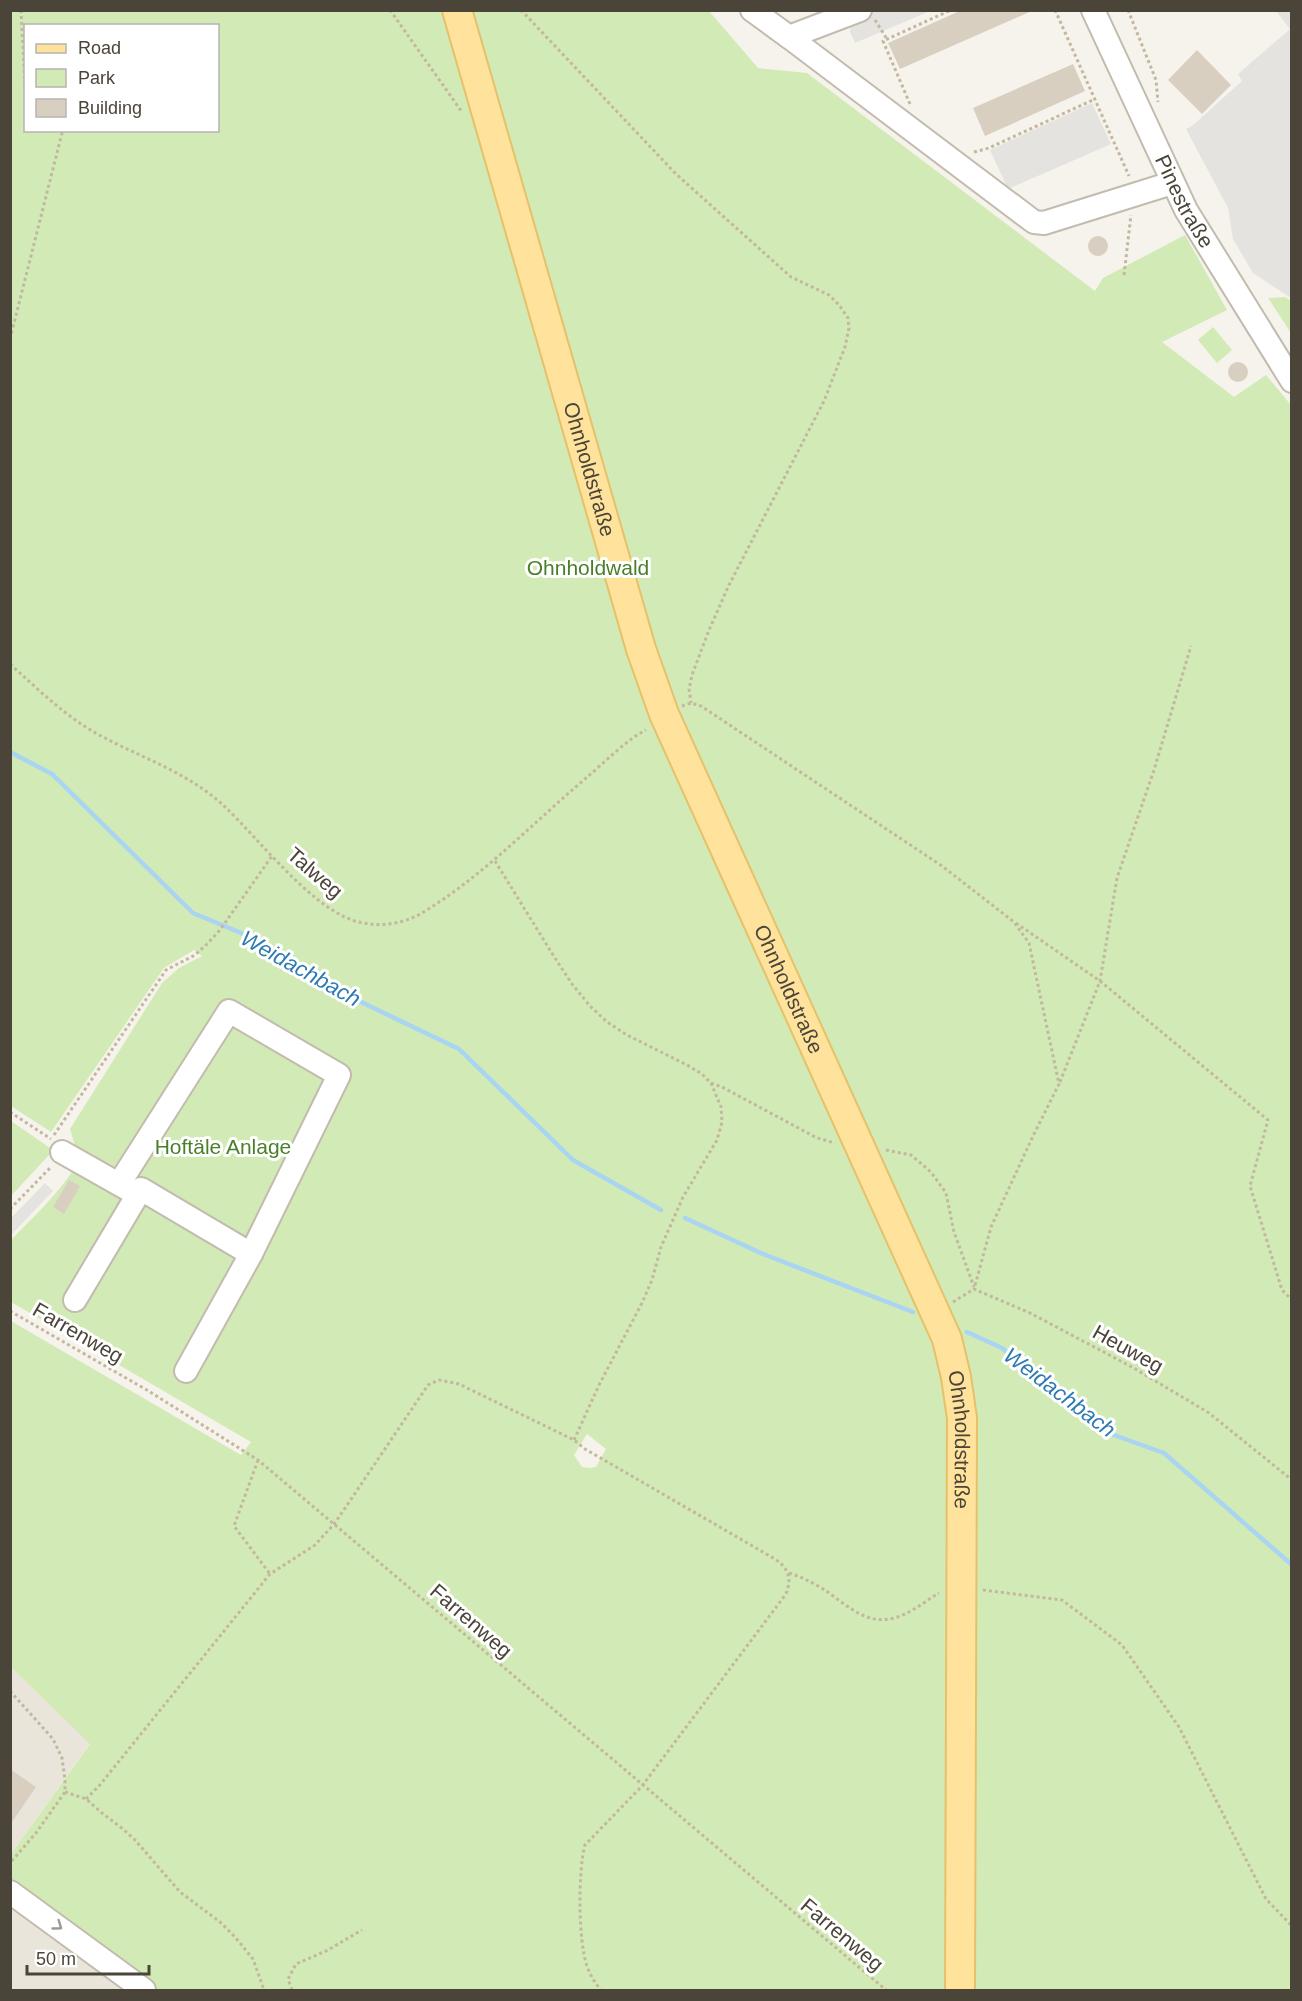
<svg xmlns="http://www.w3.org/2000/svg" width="1302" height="2001" font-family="Helvetica,sans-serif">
<rect width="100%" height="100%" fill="#f6f3ec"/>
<path fill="#eae5da" d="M11,1667l79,76 -79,111z
M11,1881l139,109h-139z"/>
<path fill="#d2eab5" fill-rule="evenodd" d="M11,11h698l49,57 49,5 288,218 8,-13 82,-43 42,75 -65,32 72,55 32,-22 25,30v1585h-1141l-139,-109v-27l79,-110 -79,-77v-346l230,134 10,-13 -240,-140v-62c26,-27 56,-53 72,-88l-8,-6 -5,-17 92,-146 17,-15 23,-12 -8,-6 -30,18 -113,164 -40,-26zM26,26h192v104h-192zM587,1434l19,15 -10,18 -6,1 -8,-1 -8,-12z
M1285,297l6,4v32l-23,-35z
M1213,327l19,23 -15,13 -19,-23z
M11,1121l39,27 -1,7 -38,41z"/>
<path fill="#e5e3e0" d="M854,11h76l-75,32 -5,-11z
M1276,11h15v287l-38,-25 -20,-34 -5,-31 -42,-79 6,-3 50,-45 -4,-7 52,-45z
M1092,103l19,41 -103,45 -18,-39z
M45,1183l8,8 -42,44v-17z"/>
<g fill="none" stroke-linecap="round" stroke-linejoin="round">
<path stroke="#a9d4f2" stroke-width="4.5" d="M10,752l42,22 141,139 70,29 46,35 150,72 114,111 88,50
M685,1218l78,36 150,58
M967,1332l35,16 61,51 48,35 53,19 128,112"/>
</g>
<path fill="#d8cfc1" d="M962,10h72l-134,59 -12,-26z
M1197,50l34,35 -29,29 -34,-34z
M1073,64l12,27 -100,45 -12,-28z
M1088 246a10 10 0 1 1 20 0a10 10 0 1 1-20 0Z
M1228 372a10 10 0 1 1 20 0a10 10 0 1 1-20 0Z
M69,1180l11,6 -16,28 -11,-7z
M10,1769l26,18 -26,38z"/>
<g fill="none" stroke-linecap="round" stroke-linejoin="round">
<g stroke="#c2bbae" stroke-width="26">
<g id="minor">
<path d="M752,10l37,27 71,-27"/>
<path id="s1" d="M1093,10l93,200 106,171"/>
<path d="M789,37l245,185 10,1 128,-40"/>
<path d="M62,1152l69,39"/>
<path d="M119,1184l110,-173 110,64 -88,179 -65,117"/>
<path d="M75,1300l66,-111 110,65"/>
<path d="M10,1892l134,98"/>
</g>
</g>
<g stroke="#e6c16a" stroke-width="32">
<g id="major">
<path id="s2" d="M457,10l184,639 23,65 283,625 9,38 6,41 -2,572"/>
</g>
</g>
<path stroke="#c4b79f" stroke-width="3" stroke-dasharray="3 3" stroke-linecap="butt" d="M21,10l5,95
M390,10l72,102
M521,10l154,163 116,104 38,18 10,10 9,13 1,10 -4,19 -21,54 -95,184 -20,45 -17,45 -3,14 2,14
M1055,10l74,166
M1128,10l28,70 2,22
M875,20l12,19
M910,104l-27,-63 68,-31
M974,152l15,-4 106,-49
M1124,275l7,-60
M10,339l52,-206 -4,-3
M10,664c31,28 60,57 97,75 40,21 83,35 117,67 35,33 84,98 128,114 23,8 49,5 70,-7 61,-37 110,-89 164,-135 18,-15 40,-38 60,-48
M682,706l9,-3 10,3 241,160 72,56 15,21 30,141 -26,52 -42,91 -17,62
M495,861l58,94 19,29 18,22 17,16 20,13 60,30 15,9 9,9 10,24 1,15 -5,18 -34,57 -22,50 -9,33 -10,23 -43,82 -25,55
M1016,923l84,58 168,139 -18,66 32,104 10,10
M1060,1082l40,-101 17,-103 37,-108 37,-124
M711,1083l11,4 95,51 18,5
M10,1112l41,27
M54,1135l112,-165 29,-15 12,-11 13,-14 52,-74
M886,1150l25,5 20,17 15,21 8,39 20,55
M10,1209l41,-42
M953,1302l21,-13 56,24 102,54 77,46 83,67
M10,1311l137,79 111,70 628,530
M258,1460l-24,66 36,48
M789,1573c12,4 23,9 34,16 22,14 42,37 71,29 16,-4 30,-16 45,-25
M983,1590l79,10 60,45 57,82 87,172 26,27
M10,1691l43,48 9,19 3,22v12l-29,41 -26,30
M65,1792l21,7 16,14 21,16 12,11 45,52 40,30 15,15 18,22 11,31
M86,1799l13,-13 171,-212 45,-29 20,-22 93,-138 11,-5 20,4 115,56 11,9 190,110c14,10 17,19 11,35l-144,192 -57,59c-7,25 -7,96 2,121 3,9 8,17 14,24
M292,1990l-4,-11 8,-15 30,-13 36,-21"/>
<use href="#minor" stroke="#fff" stroke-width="22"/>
<use href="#major" stroke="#ffe39c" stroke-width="28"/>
</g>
<defs><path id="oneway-chevron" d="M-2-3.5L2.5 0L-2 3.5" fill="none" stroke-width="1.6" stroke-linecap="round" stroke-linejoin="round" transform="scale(1.5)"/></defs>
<use stroke="#9c9892" href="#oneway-chevron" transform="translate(58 1926) rotate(36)"/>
<g text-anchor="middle" stroke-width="6" stroke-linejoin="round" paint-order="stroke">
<g font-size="21" fill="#4b4439" stroke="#fff">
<text dy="7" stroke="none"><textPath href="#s1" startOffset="212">Pinestraße</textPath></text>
<text dy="7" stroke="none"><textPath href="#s2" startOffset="478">Ohnholdstraße</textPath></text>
<text transform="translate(315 873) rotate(41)" y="7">Talweg</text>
<text dy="7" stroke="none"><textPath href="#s2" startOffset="1036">Ohnholdstraße</textPath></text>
<text transform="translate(78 1333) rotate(30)" y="7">Farrenweg</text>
<text transform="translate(1128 1349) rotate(29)" y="7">Heuweg</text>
<text dy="7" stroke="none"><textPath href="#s2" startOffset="1522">Ohnholdstraße</textPath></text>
<text transform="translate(471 1621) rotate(41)" y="7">Farrenweg</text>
<text transform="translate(842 1935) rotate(40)" y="7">Farrenweg</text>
</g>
<g font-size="21" fill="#4a7f2a" stroke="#fff">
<text x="588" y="575">Ohnholdwald</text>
<text x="223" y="1154">Hoftäle Anlage</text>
</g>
<g font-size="22" font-style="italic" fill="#2e7ab2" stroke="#fff">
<text transform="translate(301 968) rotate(29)" y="8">Weidachbach</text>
<text transform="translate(1060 1392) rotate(37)" y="8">Weidachbach</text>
</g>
</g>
<rect width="1302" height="2001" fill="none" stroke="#4b4439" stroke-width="24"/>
<rect x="24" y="24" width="195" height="108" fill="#ffffff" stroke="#b7b4b0" stroke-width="1.5"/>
<rect x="36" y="44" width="30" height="9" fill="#ffe39c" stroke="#b7b4b0" stroke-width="1.5"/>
<text x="78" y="54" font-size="18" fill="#4b4439">Road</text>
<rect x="36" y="69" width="30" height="18" fill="#d2eab5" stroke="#b7b4b0" stroke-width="1.5"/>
<text x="78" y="84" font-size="18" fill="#4b4439">Park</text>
<rect x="36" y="99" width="30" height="18" fill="#d8cfc1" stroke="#b7b4b0" stroke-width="1.5"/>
<text x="78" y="114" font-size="18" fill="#4b4439">Building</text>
<path d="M27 1965v9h122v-9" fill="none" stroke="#4b4439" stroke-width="3"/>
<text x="36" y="1965" font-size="18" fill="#4b4439" stroke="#ffffff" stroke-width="4.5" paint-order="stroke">50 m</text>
</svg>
